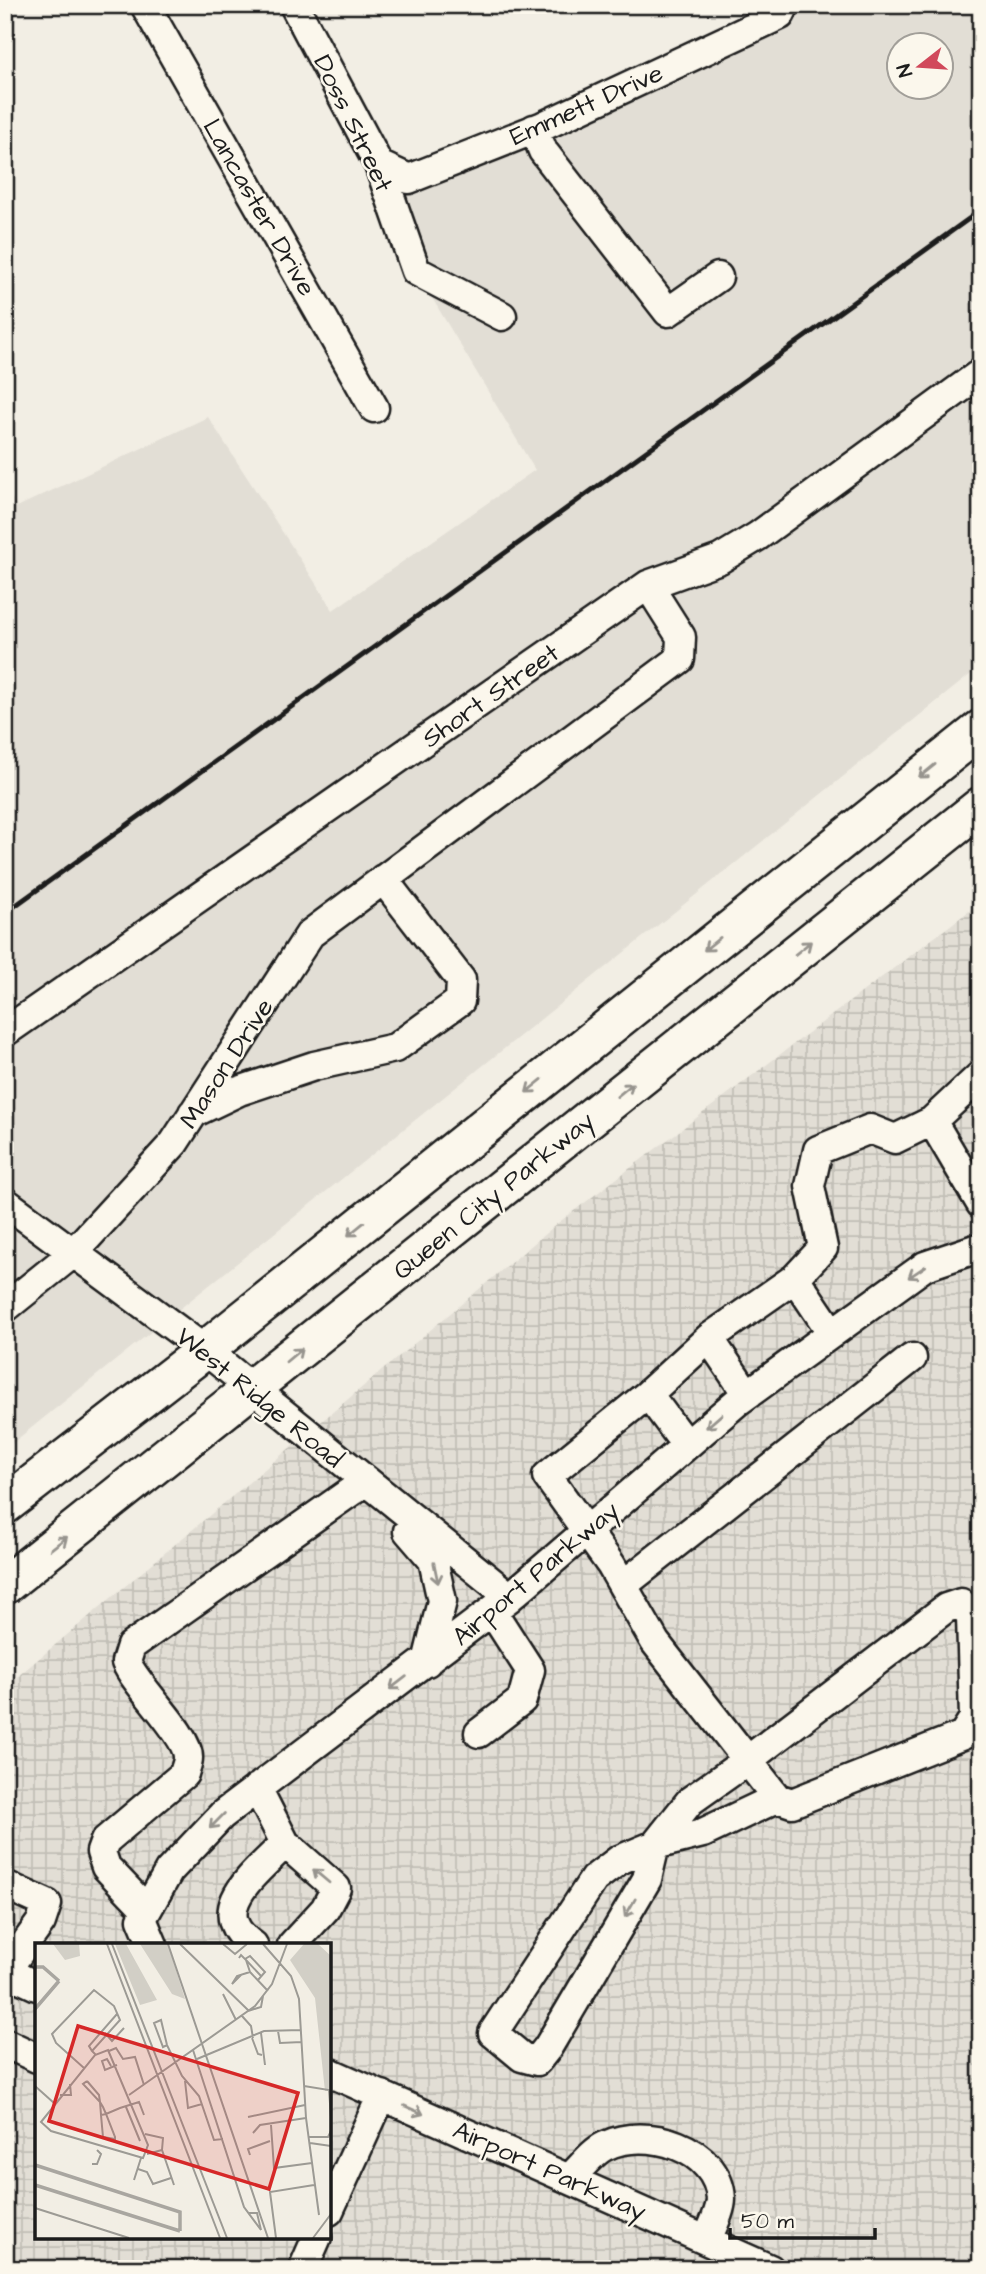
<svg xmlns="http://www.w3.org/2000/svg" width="986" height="2274" font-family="'Architects Daughter',sans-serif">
<defs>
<pattern id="industrial-grid" width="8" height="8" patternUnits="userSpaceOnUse" patternTransform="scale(1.75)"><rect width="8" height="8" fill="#e2ded5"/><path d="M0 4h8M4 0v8" fill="none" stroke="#c1beb6"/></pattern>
</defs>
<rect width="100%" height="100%" fill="#f2eee4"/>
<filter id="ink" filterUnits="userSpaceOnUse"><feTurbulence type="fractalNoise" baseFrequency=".0143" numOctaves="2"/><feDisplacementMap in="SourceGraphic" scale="14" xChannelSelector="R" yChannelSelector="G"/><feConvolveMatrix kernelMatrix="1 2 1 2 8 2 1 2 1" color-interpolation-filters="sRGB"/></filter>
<g filter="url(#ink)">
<path fill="#e2ded5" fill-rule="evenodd" d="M760,5h221v661l-976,783v-963l12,21 191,-90 125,193 202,-140 -161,-269zM898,46h42v42h-42z"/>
<path fill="url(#industrial-grid)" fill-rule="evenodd" d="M981,902v1367h-976v-582l553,-464zM37,1945h292v292h-292z"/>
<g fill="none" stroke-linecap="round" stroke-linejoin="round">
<g stroke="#1c1c1c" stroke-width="33">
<path id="minor" d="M145,5l229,403
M294,5l85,160 37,106 86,45
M534,129l9,22 125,161 50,-35
M379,165l30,14 134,-53 237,-111 5,-10
M5,1032l643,-447 72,-26 38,-23 223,-163
M981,1075l-49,46 49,83
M193,1113l46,-22 75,-25 81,-18 65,-47 1,-21 -78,-101
M5,1202l200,148 305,247
M5,1308l67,-54 102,-111 136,-209 370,-275 1,-22 -33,-52
M832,1333l-37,-55 28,-30 -13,-62 8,-36 52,-21 25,10 37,-18
M648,1394l-101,82 64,89 44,77 122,156 15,5 171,-68 11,-17 -3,-102 -10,-13 -15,5 -198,152 -58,41 -35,44 -36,15 -25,19 -101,154 29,24 15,4 11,-14 99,-168 8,-34 48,-12 74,-35
M747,1394l-38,-56 86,-60
M686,1445l-38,-51 61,-56
M408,1531l25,29 9,41 -15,61
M623,1585l289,-227
M479,1733l43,-33 8,-30 -38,-59
M257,1788l28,55 51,45 -11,21 -33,36
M5,1885l42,19 -6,18 -36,50
M147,1910l-41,-43 -5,-15 4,-11 79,-67c1,-5 4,-11 4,-16 1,-23 -51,-70 -62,-96l5,-16 235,-165
M153,1945l-11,-26 27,-48 53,-56 288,-218 227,-195 188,-136 56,-19
M253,1945c-51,-35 6,-74 32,-102
M5,1971l32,15
M5,2043l32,15
M329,2072l441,197
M569,2179c11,-10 23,-27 36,-33 41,-20 113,1 116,53 0,12 -10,30 -14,41
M329,2211l53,-116
M303,2269l14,-32"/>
</g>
<g stroke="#1c1c1c" stroke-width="42">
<path id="major" d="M5,1505l200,-155 776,-621
M5,1585l976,-779"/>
</g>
<use href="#minor" stroke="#fbf7ec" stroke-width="28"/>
<use href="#major" stroke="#fbf7ec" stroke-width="37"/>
<path stroke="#1c1c1c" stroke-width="5" d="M5,913l976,-703"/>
</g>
<defs><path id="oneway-shaft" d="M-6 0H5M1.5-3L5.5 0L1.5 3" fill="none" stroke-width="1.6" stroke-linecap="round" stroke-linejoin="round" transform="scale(1.75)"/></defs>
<g stroke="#97948e">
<use href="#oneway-shaft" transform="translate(927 771) rotate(141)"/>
<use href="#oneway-shaft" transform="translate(712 944) rotate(141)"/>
<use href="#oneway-shaft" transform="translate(803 948) rotate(-39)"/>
<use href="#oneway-shaft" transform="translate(534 1086) rotate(141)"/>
<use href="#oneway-shaft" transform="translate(625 1090) rotate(-39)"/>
<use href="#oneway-shaft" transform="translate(356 1229) rotate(141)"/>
<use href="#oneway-shaft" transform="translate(917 1272) rotate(146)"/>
<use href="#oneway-shaft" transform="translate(294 1355) rotate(-40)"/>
<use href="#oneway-shaft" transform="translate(714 1421) rotate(139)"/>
<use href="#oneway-shaft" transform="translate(59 1543) rotate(-38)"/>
<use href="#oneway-shaft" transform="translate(436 1573) rotate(78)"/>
<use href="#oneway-shaft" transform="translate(398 1683) rotate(143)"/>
<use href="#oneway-shaft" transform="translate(217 1821) rotate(135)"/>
<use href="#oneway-shaft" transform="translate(321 1876) rotate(-140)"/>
<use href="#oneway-shaft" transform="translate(630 1908) rotate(120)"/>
<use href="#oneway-shaft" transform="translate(414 2110) rotate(24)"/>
</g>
</g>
<g text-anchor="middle" stroke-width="5" stroke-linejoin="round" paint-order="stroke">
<g font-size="26" fill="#1c1c1c" stroke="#fbf7ec">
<text transform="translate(586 104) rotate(-24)" y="9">Emmett Drive</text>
<text transform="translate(354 123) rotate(64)" y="9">Doss Street</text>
<text transform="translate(260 207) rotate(60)" y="9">Lancaster Drive</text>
<text transform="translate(490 695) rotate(-35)" y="9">Short Street</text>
<text transform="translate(226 1063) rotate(-57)" y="9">Mason Drive</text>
<text transform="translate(493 1195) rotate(-39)" y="9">Queen City Parkway</text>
<text transform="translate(260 1397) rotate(39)" y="9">West Ridge Road</text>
<text transform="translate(535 1573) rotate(-40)" y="9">Airport Parkway</text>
<text transform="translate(550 2170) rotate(24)" y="9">Airport Parkway</text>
</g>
</g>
<g transform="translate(35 1943)">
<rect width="296" height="296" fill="#f2eee4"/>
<path d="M80,1h11l31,56 -17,5zM105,1h28l17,55 -13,-5zM269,1h14l13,12v134l-6,1 -10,-93 -25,-38z" fill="#d2cfc6"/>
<path d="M18,1h26l1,12 -15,4z" fill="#d2cfc6"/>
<path fill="none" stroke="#a9a6a0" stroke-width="3.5" d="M0,24h8l16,14M0,66l24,-28M0,222l145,47v19M0,242l145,46"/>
<path fill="none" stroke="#9c9a94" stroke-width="2" d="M72,1l113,294M77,1l115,294M133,1l100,294M145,1l69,67M188,1l12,10 12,-10M228,1l28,32 8,23 7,119 13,97M204,15l2,-3 5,5 4,12M210,16l5,-3 15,16 -7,8M211,17l16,17M206,32l-9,9 5,-8 13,-4 18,19M188,51l13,26M213,68l13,-4 2,-11M207,73l9,10 2,12M243,88l2,12 22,-1M70,90l7,8 12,-13M226,90l4,32M217,95l6,16 4,1M132,102l-6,-25 -7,3 9,24 4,-2 15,31 17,20 15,44 9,-1M73,107l40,95 -5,13 -92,-27 -10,-9 54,-67zM158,107l51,157 17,23 -4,-17h-8M57,108l-3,-5 28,-32M74,108l7,-3 7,11 12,-2 9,28M162,116l67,-28 37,-1M76,123l-4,-7 -5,2 3,9 12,-5M49,125l-28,-25 -4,-9 42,-44 20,16 6,14 -28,31 4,4M52,138l12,14 1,7 3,5 3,7 9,23v2l-12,-2 -2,-22 5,-1 14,-6 19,-6 5,13M52,138l-4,3 17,18 1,13M150,138l3,27 14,-4M0,143l19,17M269,143l25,4 2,27M25,152h11l-1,-11M94,152l126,-89 17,-22 15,-40M91,164l14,34M213,174l57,-12M236,182l3,43 38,-5M218,190l7,-8 46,-7M110,191l18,4 -1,12M273,194h20l3,-6M275,200l21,3M112,211l15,-4 12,35M215,212l-2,-6 22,-8M57,221h5l4,-10 -4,-4M103,226l9,3 6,12 18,-6M99,237l7,-22M0,265l94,30M241,295l-6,-46 44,-7M278,295l18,-24"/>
<path fill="#d62828" fill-opacity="0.15" stroke="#d62828" stroke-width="3.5" d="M43,83l220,67 -29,96 -220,-68z"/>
<rect width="296" height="296" fill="none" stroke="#1c1c1c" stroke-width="3.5"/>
</g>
<rect width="986" height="2274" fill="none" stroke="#fbf7ec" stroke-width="28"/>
<rect x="14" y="14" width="958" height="2246" fill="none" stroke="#1c1c1c" stroke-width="2.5" filter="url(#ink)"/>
<g transform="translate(920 66) rotate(253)"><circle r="33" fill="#fbf7ec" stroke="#a29f99" stroke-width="2"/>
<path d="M0-5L12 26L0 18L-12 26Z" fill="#d1495b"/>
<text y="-10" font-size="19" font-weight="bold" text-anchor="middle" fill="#1c1c1c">N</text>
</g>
<path d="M730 2228v10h145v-10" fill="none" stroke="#1c1c1c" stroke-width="3.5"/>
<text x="741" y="2228" font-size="21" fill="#1c1c1c" stroke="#fbf7ec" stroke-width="5" paint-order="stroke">50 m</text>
</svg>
